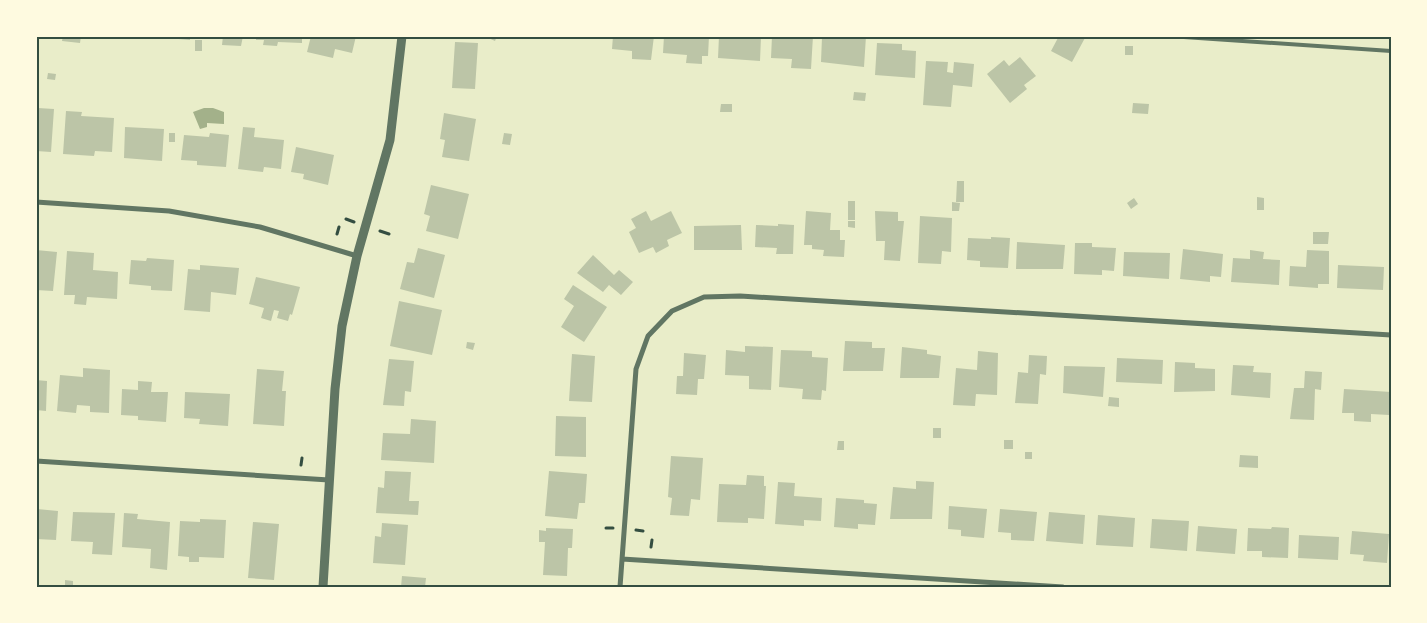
<svg xmlns="http://www.w3.org/2000/svg" width="1427" height="623" font-family="Mulish,sans-serif">
<rect width="100%" height="100%" fill="#e9edc9"/>
<path fill="#a3b18a" d="M204,108h9l11,4v12l-17,-1v4l-7,2 -7,-17z"/>
<path fill="#bcc5a7" d="M63,36h18l-1,7 -18,-2z
M167,36h23v4l-23,-2z
M223,36h20l-2,10 -19,-1z
M256,36h46v7l-24,-1 -1,4 -14,-1 1,-5h-8z
M311,36h45l-4,17 -17,-4 -2,9 -26,-6z
M484,36h13l-2,5z
M613,36h41l-3,24 -19,-1v-8l-20,-2z
M664,36h45l-1,20h-6v8l-16,-1 1,-8 -24,-2z
M719,36h42l-1,25 -42,-3z
M772,36h41l-2,33 -20,-1 1,-9 -21,-1z
M837,36h29l-2,31 -43,-5 1,-25z
M1059,36h27l-14,26 -21,-11z
M195,40h7v11h-7z
M455,42l23,1 -3,46 -23,-1z
M877,43l25,1v6l14,1 -1,27 -40,-3z
M1125,46h8v9h-8z
M1020,57l16,19 -12,9 3,4 -17,14 -23,-29 17,-14 5,6z
M926,61l22,1 -1,10 6,1 1,-11 20,2 -2,23 -19,-2 -2,22 -28,-2z
M48,73l8,1 -1,6 -8,-1z
M854,92l12,1 -1,8 -12,-1z
M1133,103l16,1 -1,10 -16,-1z
M721,104h11v8h-12z
M38,108l16,1 -3,43 -15,-1z
M66,111l16,1 -1,4 33,2 -2,34 -17,-1 -1,5 -31,-2z
M444,113l32,6 -7,42 -27,-4 3,-17 -5,-1z
M125,127l39,2 -2,32 -38,-3z
M243,127l12,1 -1,9 30,3 -3,29 -17,-2 -1,5 -25,-3z
M169,133h6v9h-6z
M210,133l19,2 -3,32 -29,-2v-4l-16,-1 3,-25 25,2z
M504,133l8,1 -2,11 -8,-1z
M296,147l38,8 -6,30 -25,-6 1,-5 -13,-2z
M957,181h7v21h-8z
M431,185l38,9 -11,45 -32,-8 4,-15 -6,-2z
M1257,197l7,1v12h-7z
M1134,198l4,6 -7,5 -4,-6z
M848,201h7v19h-7z
M952,202l8,1 -1,8h-7z
M646,211l5,10 20,-10 11,22 -15,7 2,6 -13,7 -3,-6 -14,6 -10,-21 7,-4 -5,-9z
M806,211l25,2 -1,17h10v10h5l-1,17 -21,-1 1,-6 -12,-1v-4h-8z
M875,211l23,1v9h6l-4,40 -16,-1 1,-19h-9z
M920,216l32,2 -1,34 -9,-1 -1,13 -23,-1z
M848,221h7v7l-7,-1z
M778,224l16,1 -1,29h-17l1,-6 -22,-1 1,-22 22,1z
M741,225l1,25h-48v-24z
M1313,232h16l-1,12h-15z
M991,237l19,1 -2,30 -28,-1v-6l-13,-1 1,-22 23,1z
M1017,242l48,3 -2,24h-47z
M1075,243h17v4l24,1 -2,23 -12,-1v5l-28,-1z
M418,248l27,7 -11,43 -34,-9 7,-27 7,1z
M1183,249l40,5 -2,23 -11,-1v6l-30,-3z
M36,250l21,2 -4,39 -17,-1z
M1250,250l14,2 -1,7 17,1 -1,25 -48,-3 2,-24 17,1z
M1307,250l22,1v33h-11v4l-29,-2 1,-20 16,1z
M67,251l27,2 -1,17 25,2 -1,27 -30,-2 -1,8 -12,-1 1,-9h-11z
M1124,252l46,1 -1,26 -46,-3z
M593,255l21,20 5,-5 14,12 -12,13 -12,-10 -6,7 -26,-19z
M147,258l27,2 -2,31 -21,-1v-4l-22,-2 2,-24 15,1z
M200,265l39,3 -3,27 -25,-3 -1,20 -26,-2 4,-41 12,1z
M1338,265l46,2 -1,23 -46,-2z
M256,277l44,10 -8,28 -2,-1 -2,7 -11,-3 2,-7 -5,-1 -3,11 -10,-3 3,-10 -15,-4z
M573,285l34,22 -23,35 -23,-15 13,-21 -10,-7z
M399,301l43,9 -10,45 -42,-9z
M845,341l27,1v6h13l-2,23h-40z
M467,342l8,1 -2,7 -7,-2z
M745,346l28,1 -2,43 -22,-1v-13l-24,-1 1,-25 19,2z
M902,347l25,3v4l14,2 -2,22h-39z
M781,350l31,1v6l16,1 -2,33 -4,-1 -1,10 -19,-1 1,-10 -24,-2z
M978,351l20,2 -1,42 -21,-1 -1,12 -22,-1 3,-37 21,2z
M684,353l22,2 -2,24h-6l-1,16 -21,-1 1,-18h6z
M572,354l23,2 -3,46 -23,-1z
M1029,355l18,1 -1,19 -6,-1 -2,30 -23,-1 3,-31 10,1z
M1117,358l46,2 -1,24 -46,-2z
M389,359l25,2 -3,31 -6,-1 -1,15 -21,-1z
M1175,362l20,1v5l20,1v22l-41,1z
M1233,365l21,1 -1,6 18,1 -1,25 -39,-3z
M1064,366l41,1 -2,30 -40,-4z
M83,368l27,2 -1,43 -19,-1v-6l-13,-1 -1,8 -19,-2 3,-36 23,2z
M257,369l27,2 -2,20h4l-2,35 -31,-2z
M1305,371l17,1 -1,18 -6,-1 -1,31 -24,-1 4,-31h10z
M36,380l11,1 -1,30 -10,-1z
M138,381l14,1 -1,10h17l-2,30 -28,-2v-4l-17,-1 1,-26 16,1z
M1344,389l47,3 -2,23 -18,-1v8l-17,-1v-8h-12z
M185,392l45,2 -2,32 -29,-2 1,-5 -16,-1z
M1109,397l10,1v9l-11,-1z
M556,416l30,1v40l-31,-1z
M411,419l25,2 -2,42 -53,-3 2,-27 27,1z
M933,428h8v10h-8z
M1004,440h9v9h-9z
M838,441h6v9h-7z
M1025,452h7v7h-7z
M1240,455l18,1v12l-19,-1z
M671,456l32,2 -3,42 -9,-1 -2,17 -19,-1 2,-17 -4,-1z
M385,471l26,1 -2,29h10l-1,14 -42,-2 2,-26 6,1z
M549,471l38,3 -2,29h-6l-2,16 -32,-3z
M747,475l17,1v10h2l-2,33 -16,-1v5l-31,-1 2,-38 27,1z
M916,481l18,1 -2,37h-42l3,-32 23,2z
M778,482l17,1 -1,13 28,2 -1,23 -17,-1v6l-29,-2z
M836,498l28,2v3l13,1 -2,21 -17,-1v5l-24,-2z
M949,506l38,3 -3,29 -23,-2v-6l-13,-1z
M37,509l21,2 -2,29 -20,-1z
M1000,509l37,3 -3,29 -23,-1v-7l-13,-1z
M73,512l42,1 -3,42 -20,-1 1,-12 -22,-1z
M1049,512l36,3 -2,29 -37,-3z
M124,513l14,1 -1,5 33,3 -3,48 -17,-2 1,-19 -29,-2z
M1098,515l37,3 -2,29 -37,-2z
M200,519l26,1 -2,38 -25,-1v5h-10v-5l-11,-1 2,-35 20,1z
M1152,519l37,2 -2,30 -37,-3z
M253,522l26,2 -5,56 -26,-2z
M382,523l26,2 -3,40 -32,-2 2,-27 6,1z
M1198,526l39,3 -2,25 -39,-3z
M1272,527l17,1 -1,30 -26,-1v-6h-15l1,-23 23,1z
M546,528l27,1 -1,19h-4l-1,28 -24,-1 2,-33h-6v-12l7,1z
M1352,531l37,3 -2,29 -24,-2 1,-6 -14,-1z
M1299,535l40,2 -1,23 -40,-2z
M402,576l24,2 -1,9h-24z
M65,580l8,1v6h-8z"/>
<g fill="none" stroke-linecap="round" stroke-linejoin="round">
<path stroke="#344e41" stroke-width="3" d="M346,219l8,3
M380,231l9,3
M337,234l2,-7
M301,465l1,-7
M606,528h7
M636,530l7,1
M651,547l1,-7"/>
<path stroke="#617663" stroke-width="4" d="M1169,36l222,15"/>
<path stroke="#617663" stroke-width="5" d="M36,202l133,9 91,16 97,29
M36,461l293,19
M622,559l441,28
M620,587l16,-218 12,-33 24,-25 32,-14 36,-1 651,39"/>
<path stroke="#617663" stroke-width="9" d="M323,587l12,-198 7,-63 15,-70 33,-116 12,-104"/>
</g>
<rect width="1427" height="623" fill="none" stroke="#fefae0" stroke-width="75"/>
<rect x="38" y="38" width="1352" height="548" fill="none" stroke="#344e41" stroke-width="2"/>
</svg>
